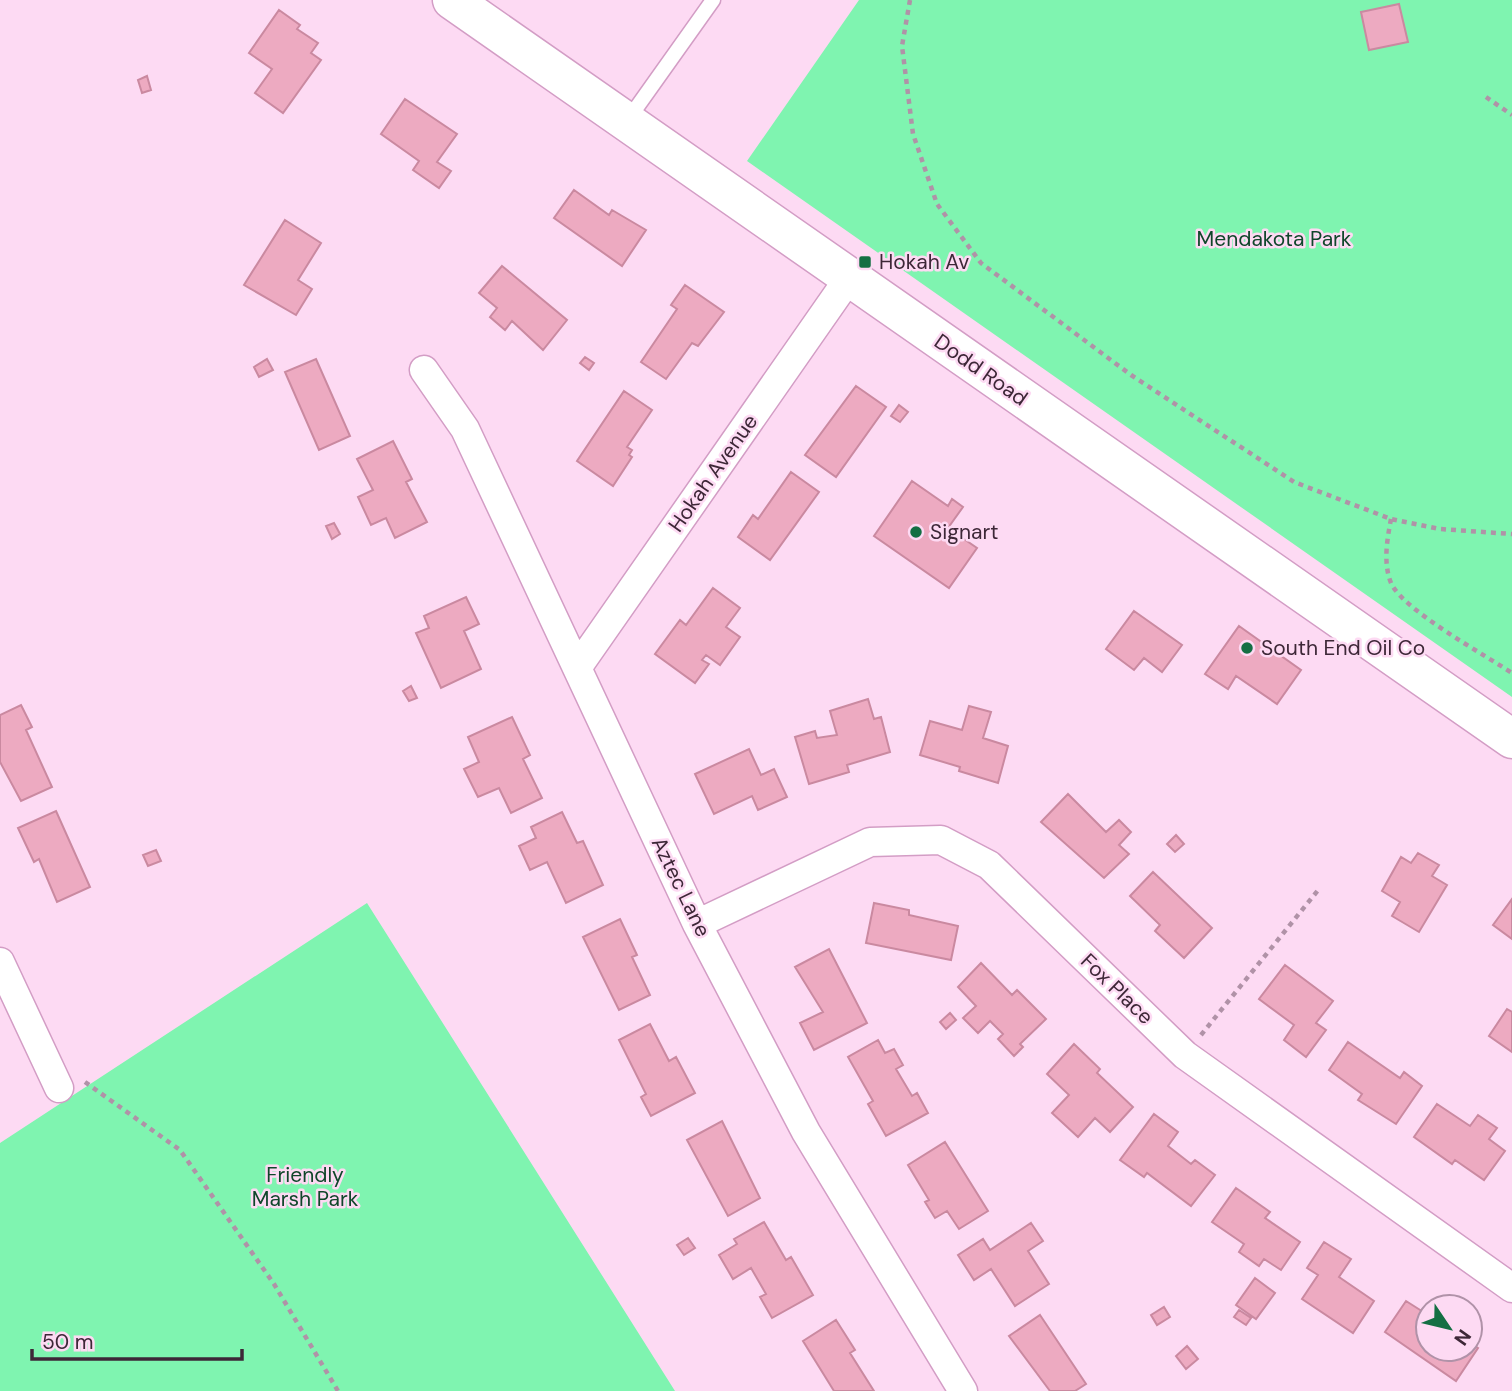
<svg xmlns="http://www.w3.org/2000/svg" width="1512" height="1391" font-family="'DM Sans',sans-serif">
<rect width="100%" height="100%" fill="#fddaf3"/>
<path fill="#7ff4b0" d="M859,0h653v697l-765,-536z
M367,903l308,488h-675v-248z"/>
<path fill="#edaac1" stroke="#ca89a0" stroke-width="2" d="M1399,4l9,38 -39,8 -8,-38z
M279,10l21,15 -3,4 21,14 -7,10 10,7 -38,53 -28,-20 17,-24 -23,-16z
M147,76l4,14 -9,3 -4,-13z
M405,99l52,35 -20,28 14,9 -12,17 -26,-18 6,-9 -38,-27z
M574,190l35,25 3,-5 34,20 -24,36 -68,-48z
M285,220l36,23 -23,37 14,9 -16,26 -52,-30z
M502,266l65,54 -24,30 -31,-29 -7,9 -15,-13 7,-9 -18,-15z
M685,285l39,27 -26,34 -6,-3 -26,36 -25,-17 36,-53 -6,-4z
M585,357l9,6 -5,7 -9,-7z
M267,359l6,11 -14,7 -5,-10z
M316,359l34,77 -31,14 -34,-78z
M856,386l30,21 -50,70 -31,-22z
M624,391l28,19 -25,37 5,3 -3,5 3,2 -19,29 -36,-25z
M899,405l9,7 -8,10 -9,-6z
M393,441l19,38 -6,3 21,40 -32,16 -9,-20 -15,7 -13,-28 15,-7 -16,-31z
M791,472l28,20 -49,68 -32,-23 15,-22 5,4z
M912,481l36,25 4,-7 11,8 -15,21 29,20 -28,40 -75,-52z
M334,523l6,11 -8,5 -6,-13z
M713,588l27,20 -14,19 14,10 -20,28 -14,-10 -4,5 7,4 -14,19 -40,-29 25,-34 6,5z
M466,597l13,27 -15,7 17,38 -40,19 -25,-55 13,-5 -5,-12z
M1134,611l48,34 -20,27 -18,-14 -10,12 -28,-21z
M1239,626l62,44 -24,34 -41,-28 -8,13 -23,-15z
M411,686l6,12 -8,3 -6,-10z
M868,699l6,20 7,-2 9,35 -43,13 2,7 -40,12 -14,-47 20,-6 2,7 20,-3 -7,-24z
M21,705l11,22 -6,3 26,57 -31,14 -21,-39v-47z
M969,706l22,6 -8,26 25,8 -10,37 -39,-12 1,-4 -40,-12 10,-34 32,9z
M512,717l18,38 -7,4 19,39 -31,15 -12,-25 -21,9 -14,-28 15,-7 -11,-25z
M749,749l12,26 13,-6 13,28 -29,13 -6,-14 -38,18 -19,-40z
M1068,794l38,38 13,-12 12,12 -12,13 10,9 -25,24 -63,-56z
M56,811l34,76 -33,15 -18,-43 -5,3 -16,-34z
M562,812l15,31 6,-2 20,44 -37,18 -19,-41 -17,8 -11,-24 17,-8 -5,-11z
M1176,835l8,9 -9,8 -8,-8z
M156,850l5,11 -13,5 -5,-11z
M1418,853l21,12 -7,11 15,9 -28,47 -27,-16 8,-14 -18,-11 19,-34 10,6z
M1153,872l59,56 -28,30 -29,-27 5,-6 -30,-29z
M1512,899v40l-19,-14z
M874,903l35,7v5l49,11 -7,34 -85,-17z
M620,919l17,36 -5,2 18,38 -31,15 -36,-73z
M829,949l38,74 -53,27 -14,-27 23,-11 -28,-45z
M981,963l31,32 5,-5 29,29 -26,25 3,3 -9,9 -16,-17 5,-5 -13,-13 -12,12 -15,-15 13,-12 -18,-19z
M1285,965l48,36 -17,22 10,7 -20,27 -22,-17 10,-15 -35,-26z
M1507,1009l5,3v40l-23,-16z
M950,1013l6,7 -10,9 -6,-7z
M650,1024l19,37 7,-4 19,36 -44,23 -10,-19 5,-3 -27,-54z
M878,1040l7,13 9,-4 9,16 -7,4 16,27 5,-3 11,20 -42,23 -18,-32 5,-3 -25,-44z
M1348,1042l52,36 4,-6 18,14 -26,38 -38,-24 4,-6 -33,-24z
M1074,1044l26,25 -3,4 36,34 -23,25 -15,-14 -17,19 -26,-24 17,-18 -22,-21z
M1437,1104l33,22 8,-11 19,13 -8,11 16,12 -21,29 -29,-20 -3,4 -38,-27z
M1154,1114l24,18 -10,14 23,18 4,-4 20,15 -24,31 -44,-33 -3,4 -24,-17z
M722,1121l38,77 -32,18 -41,-76z
M945,1142l43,69 -29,18 -12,-18 -12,7 -10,-16 4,-2 -21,-35z
M1236,1188l34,24 -5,6 35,24 -19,28 -17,-11 -5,7 -20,-14 5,-8 -32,-22z
M764,1222l22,38 5,-3 22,38 -41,23 -12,-21 6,-3 -15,-26 -18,11 -14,-24 18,-11 -3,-5z
M1031,1223l12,18 -15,10 21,33 -34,22 -24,-37 -17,11 -16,-25 25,-16 7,11z
M688,1238l7,10 -11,7 -7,-10z
M1324,1242l27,17 -12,18 35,24 -21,32 -51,-34 16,-24 -11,-7z
M1255,1278l20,15 -19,26 -20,-14z
M1406,1301l22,14v34h42v-6l8,5 -22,33 -71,-49z
M1164,1307l6,10 -13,8 -6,-10z
M1239,1310l12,8 -5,7 -12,-8z
M1040,1315l46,69 -11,7h-25l-41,-55z
M836,1320l19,30 -5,3 24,38h-40l-31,-50z
M1187,1346l11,13 -12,10 -10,-13z"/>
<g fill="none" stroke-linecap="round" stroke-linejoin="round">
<g stroke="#d39dc5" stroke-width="17">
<path id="lane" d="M627,121l86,-121"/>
</g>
<g stroke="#d39dc5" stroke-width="31">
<path id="street" d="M424,370l41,59 232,495 109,208 157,259
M577,668l272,-390
M697,924l173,-82 71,-2 48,25 196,190 327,233
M0,962l59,126"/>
</g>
<g stroke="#d39dc5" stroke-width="41">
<path id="secondary" d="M452,0l1060,739"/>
</g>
<path stroke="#b092a7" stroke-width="4.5" stroke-dasharray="5 5" stroke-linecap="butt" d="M910,0l-8,46 11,88 24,70 44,59 150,112 163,107 97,37 49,10 72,5
M1486,97l26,18
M1391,519c-4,21 -8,44 0,64 12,27 94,72 121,90
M1201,1035l118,-146
M85,1082l95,68 94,134 64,107"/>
<use href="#lane" stroke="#fff" stroke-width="14"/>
<use href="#street" stroke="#fff" stroke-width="28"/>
<use href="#secondary" stroke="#fff" stroke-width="38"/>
</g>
<g fill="#146f43" stroke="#fddaf3" stroke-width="2.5">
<rect x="858" y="255" width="14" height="14" rx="3.5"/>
<circle cx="916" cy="532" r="7"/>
<circle cx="1247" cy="648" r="7"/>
</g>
<g text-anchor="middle" stroke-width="5" stroke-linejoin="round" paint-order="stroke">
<g font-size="21" fill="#0f462a" stroke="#fddaf3">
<text x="1274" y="246">Mendakota Park</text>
<text x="305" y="1182">Friendly<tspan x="305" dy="24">Marsh Park</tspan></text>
</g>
<g font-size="21" fill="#3d2737" stroke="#fddaf3" text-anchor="start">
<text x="879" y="269">Hokah Av</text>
<text x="930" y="539">Signart</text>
<text x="1261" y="655">South End Oil Co</text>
</g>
<g font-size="21" fill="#3d2737" stroke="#fddaf3">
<text transform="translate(981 370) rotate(35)" y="7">Dodd Road</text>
<text transform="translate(713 473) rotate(-55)" y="7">Hokah Avenue</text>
<text transform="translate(681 887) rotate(64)" y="7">Aztec Lane</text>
<text transform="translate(1117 989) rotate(44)" y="7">Fox Place</text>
</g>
</g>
<g transform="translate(1449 1328) rotate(125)"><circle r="33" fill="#fddaf3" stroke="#b092a8" stroke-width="2"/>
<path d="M0-5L12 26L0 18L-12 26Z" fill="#146f43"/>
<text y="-10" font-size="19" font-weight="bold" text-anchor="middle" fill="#3d2737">N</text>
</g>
<path d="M32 1349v10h210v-10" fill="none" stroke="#3d2737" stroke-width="3.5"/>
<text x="42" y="1349" font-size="21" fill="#3d2737" stroke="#fddaf3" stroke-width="5" paint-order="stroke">50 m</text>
</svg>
